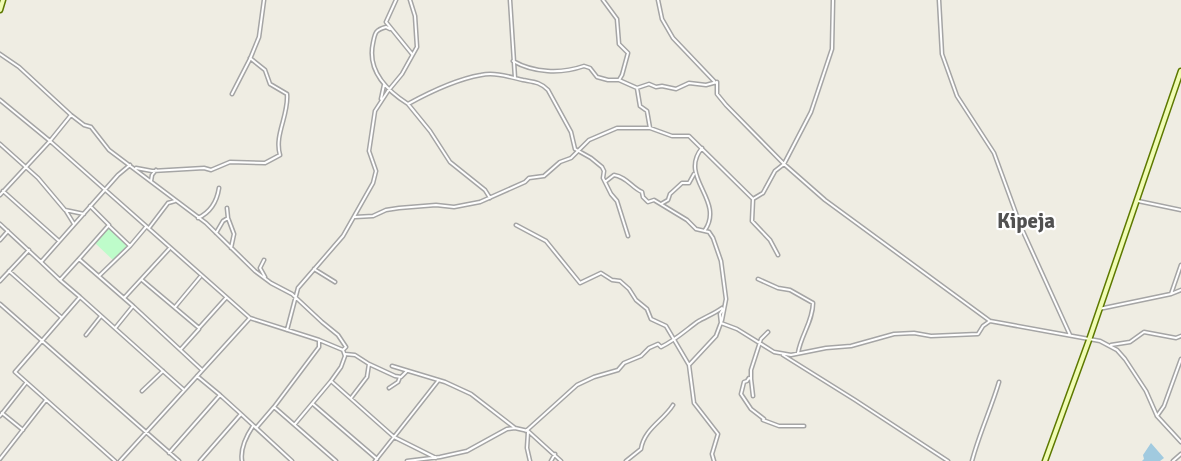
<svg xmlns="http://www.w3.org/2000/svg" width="1181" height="461" font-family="Signika,sans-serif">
<rect width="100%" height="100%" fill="#efede3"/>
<path fill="#befcca" d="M109,226l20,19 -15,16 -19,-18z"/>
<path fill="#a1cadf" d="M1151,443l13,15 -4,3h-18l2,-2 -1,-4z"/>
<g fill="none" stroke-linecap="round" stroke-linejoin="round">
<g stroke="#a5a5a5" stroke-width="5">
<path id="street" d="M396,0l-10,22 26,32
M510,0l5,78
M603,0l14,19 2,25 9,9 -6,22 -3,5
M658,0l4,19 11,19 41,43
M939,0l3,54 15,42 37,57 27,74 49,108
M390,29l-4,-2c-11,3 -11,6 -13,16 -6,27 13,47 35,61 20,-11 50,-25 73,-29 14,-3 29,2 42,5 11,2 17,2 25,10l23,42 4,17 16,9 11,9 2,4 -1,7 8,16 6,7 11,35
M0,54l19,13 52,48 13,10 7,2 18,23 97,73 49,48 16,12 21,11 30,28 16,13 8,12 -3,3 2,6 -4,11 -10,14
M513,61c21,12 48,13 71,5l6,2 7,9 11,3h11l18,8 12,-4 7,3 6,-1 14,3 13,-6 17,2 11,-3v12l9,11 58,59 41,36 165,121 110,20 17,9 8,9 21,32 11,25 24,26
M637,88l3,18 7,5 3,17
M232,94l18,-35 9,-22 5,-37
M381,99l3,-14
M0,100l50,41 21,-26
M408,104l22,27 20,31 35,28 5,8
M0,144l38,34 27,32 19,4
M702,148c-24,29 23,52 3,82
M136,168l16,3 52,-3 7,2 19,-8 35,1 15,-8c-6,-20 9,-40 7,-61l-17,-10 -5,-14 -15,-12
M151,181l1,-6 4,-5
M605,182l9,-7c13,2 17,12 28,17l1,5 5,5 6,-2 33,20 9,9 13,3 4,6 8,23 5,38 -4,21 -6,16 -27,29 5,38 24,31 -6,20 2,7
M3,191l56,50
M0,195l50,-54 200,177 -130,143
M1138,201l43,9
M661,204l7,-4 2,-6 12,-11h7l5,-9
M66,211l8,13
M355,217l18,-1 13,-6 13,-2 37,-3 18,2 26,-5 45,-20 4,-4 15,-2 16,-14 11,-4 18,-18 28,-12h33l22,8h17l64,63
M198,218c13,-6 19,-17 21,-30
M228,218l6,16 -3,14
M0,224l41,38 77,-87 12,-10
M516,225l30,16 34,42 21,-10 11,7 8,1 9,8 7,11 11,9 4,10 15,7 23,39
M109,226l21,20
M149,228l19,-25 7,-2
M216,233l7,-12 5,-3 -1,-10
M0,240l8,-9
M778,255l-8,-15 -18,-19 1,-22 10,-6 12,-22 9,-7 27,-52 21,-63 1,-49
M79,259l30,-34 -19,-19
M264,260l-4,8 5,9
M41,262l19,18 19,-21 54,47
M314,269l21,13
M9,271l52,46
M99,276l31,-30 16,-19
M758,279l20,9 12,2 23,13c0,18 -12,32 -15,50
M60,280l20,17
M142,280l57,48 27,-30
M0,281l29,-31
M1171,294l10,-29
M124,298l45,-49
M0,304l179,157
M175,307l25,-30
M723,309l-3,5 1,9 16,6 37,23 17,3 35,-7 25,-2 43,-12 20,-1 17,3 47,-2 5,-8 7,-5
M1099,309l72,-15 10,-4
M250,318l69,22v7l-45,60
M116,327l17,-21 69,64
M287,330l11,-42 45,-52 30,-53 3,-12 -7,-20 6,-40 13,-20 14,-17 15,-27 -2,-31 -5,-16
M86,335l15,-19
M319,340l24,10
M1111,345l19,-3 14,-10 32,6 5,-2
M181,349l18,-20
M345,354l10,1 14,9 -2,13 -16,21
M783,355l72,45 93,61
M369,364l26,12 6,1 5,-5
M392,366l53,16 26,12 44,34 13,3 33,30
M751,379l2,17
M389,388l9,-6 2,-5
M142,391l21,-20
M313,404l64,55
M2,413l21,17
M241,414l51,47
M0,416l26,-33
M1157,416l7,-10 17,-47
M764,419l-13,-10 -10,-15 3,-12 3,-1 2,-3 2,1v-9l10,-31 7,-7
M763,420l16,6h25
M295,424l36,-43 63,56 -19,24
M256,428l18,-21 62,54
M526,431l51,-46 17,-8 24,-7 6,-7 17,-7 8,-8 9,-4 3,3c13,-6 24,-16 36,-25 8,-5 17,-8 25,-14
M528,432l-1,16 3,13
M169,453l51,-58 -23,-19
M436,458l-42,-21 44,-56
M0,459l46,-59
M115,461l-100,-89 65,-75 103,92
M200,461l41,-47 -21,-19
M242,461c-2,-12 5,-26 11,-35
M407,461l33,-4 27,-6 40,-22 8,-1
M551,461l4,-7
M626,461l15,-12c3,-20 22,-28 32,-44
M972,461c7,-27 19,-52 27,-79
M1173,461l8,-7"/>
</g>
<g stroke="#5d7900" stroke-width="7">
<path id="secondary" d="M0,10l3,-10
M1045,461l44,-121 92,-269"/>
</g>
<use href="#street" stroke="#fff" stroke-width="2"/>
<use href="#secondary" stroke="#f0fcb4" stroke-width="4"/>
</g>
<g text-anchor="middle" stroke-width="4.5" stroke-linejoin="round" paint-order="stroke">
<g font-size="21" font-weight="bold" fill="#515151" stroke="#fff">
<text x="1026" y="228">Kipeja</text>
</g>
</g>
</svg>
